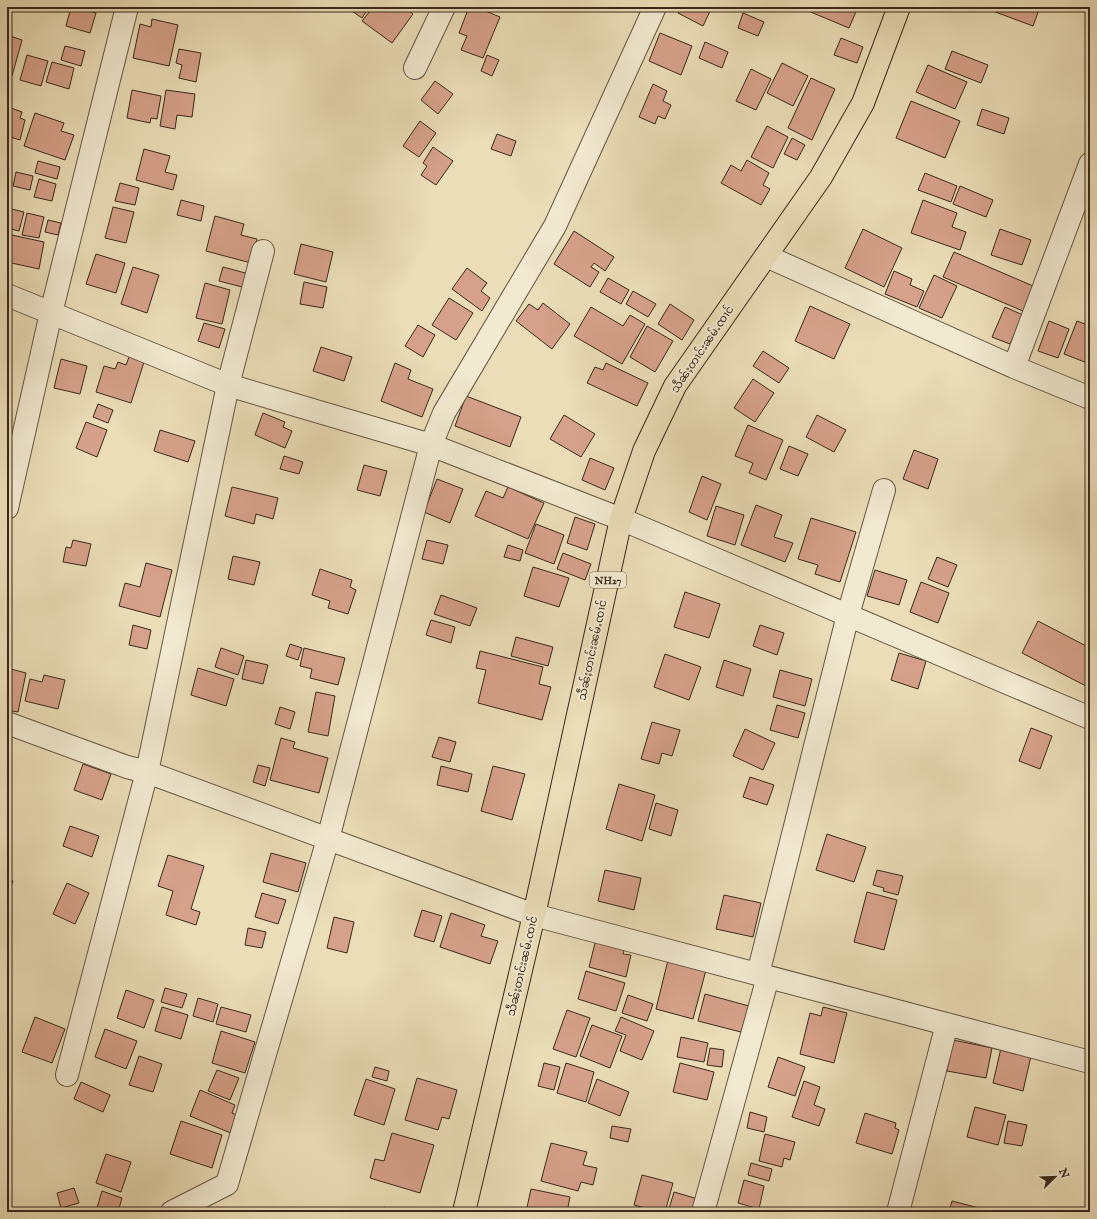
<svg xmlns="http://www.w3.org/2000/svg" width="1097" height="1219" font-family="'IM FELL English','Noto Sans Myanmar',serif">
<rect width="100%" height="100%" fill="#eaddb7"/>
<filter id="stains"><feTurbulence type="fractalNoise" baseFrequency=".005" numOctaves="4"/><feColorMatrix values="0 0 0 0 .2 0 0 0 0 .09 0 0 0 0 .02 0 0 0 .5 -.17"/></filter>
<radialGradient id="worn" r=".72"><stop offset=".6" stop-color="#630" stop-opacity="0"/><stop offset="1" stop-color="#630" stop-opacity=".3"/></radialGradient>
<path fill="#d6a18a" stroke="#39291a" d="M71,7h5l20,6 -6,20 -24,-7z
M351,7h18l-7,11 -13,-9z
M373,7h31l9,7 -21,29 -30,-22z
M469,7h7l24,10 -17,41 -22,-8 6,-14 -8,-3z
M681,7h31l-9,19 -25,-13z
M802,7h56l-9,21 -48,-20z
M982,7h58l-7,19z
M743,13l21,9 -6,14 -20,-8z
M152,19l26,6 -9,41 -36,-8 7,-34 11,3z
M660,33l32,13 -11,29 -32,-14z
M7,35l15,5 -10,36 -5,-2z
M841,38l22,9 -6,16 -23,-8z
M705,42l23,10 -6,16 -23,-10z
M65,46l20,5 -4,15 -20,-6z
M179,49l22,4 -5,29 -17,-4 3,-13 -6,-2z
M952,51l36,14 -7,18 -36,-14z
M27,55l21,6 -7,25 -21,-6z
M487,55l12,5 -7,16 -11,-5z
M52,62l22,6 -5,21 -23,-7z
M782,63l26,13 -15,30 -26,-13z
M928,65l39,17 -12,27 -39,-17z
M751,69l20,10 -15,31 -20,-9z
M811,78l24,11 -23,51 -24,-12z
M435,81l18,13 -15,20 -17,-14z
M653,84l14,7 -4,10 8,4 -6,14 -7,-3 -3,8 -16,-7z
M132,90l29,6 -4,23 -6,-1 -1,5 -23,-5z
M166,90l29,4 -3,23 -15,-2 -2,14 -15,-3z
M911,101l49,20 -15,37 -49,-20z
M11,108l11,4 -2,6 5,2 -5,20 -13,-4v-15z
M982,109l27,9 -5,16 -27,-9z
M35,113l29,10 -3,8 13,4 -9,25 -41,-14z
M420,121l16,12 -17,24 -16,-11z
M767,126l21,11 -15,31 -22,-11z
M497,134l19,7 -5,15 -20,-7z
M792,138l13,7 -8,15 -13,-6z
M433,147l20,14 -17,24 -15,-10 6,-9 -4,-3z
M144,149l26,7 -5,16 12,3 -4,15 -37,-10z
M747,160l22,13 -6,12 7,4 -9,16 -40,-22 10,-18 10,6z
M38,161l22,6 -3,12 -22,-6z
M16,172l17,4 -3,14 -17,-4z
M925,173l32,13 -6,16 -33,-12z
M39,179l17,5 -4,17 -18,-4z
M120,183l19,5 -4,17 -20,-4z
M960,186l33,14 -7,17 -33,-13z
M181,200l23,6 -3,15 -24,-6z
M923,200l34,13 -5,14 14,5 -6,18 -49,-17z
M113,207l21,5 -8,31 -21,-5z
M7,208l17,4 -5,19 -12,-3z
M27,213l17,4 -5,21 -17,-3z
M215,216l29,8 -3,11 16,4 -6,24 -45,-12z
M48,220l13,3 -3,12 -13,-3z
M863,229l39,19 -18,39 -39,-19z
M1000,229l31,11 -9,25 -31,-10z
M574,231l40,26 -9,14 -11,-8 -3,4 8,5 -9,15 -36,-23z
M7,234l37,8 -5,27 -32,-7z
M301,244l32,8 -7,30 -32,-8z
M954,252l79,34 -10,25 -80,-34z
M96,254l29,9 -9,30 -30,-9z
M133,267l26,8 -12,38 -26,-9z
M223,267l26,7 -3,14 -27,-7z
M467,268l20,15 -6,8 9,7 -8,13 -30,-22z
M894,271l18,8 -2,6 14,6 -7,16 -32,-13z
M934,275l23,11 -15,32 -23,-10z
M608,278l21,12 -8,14 -21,-12z
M304,282l23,5 -4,21 -23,-4z
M205,283l25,7 -8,34 -26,-6z
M633,291l23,13 -8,13 -22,-13z
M449,298l24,15 -17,27 -24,-15z
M543,303l27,21 -18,25 -36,-28 13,-17 9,6z
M670,304l24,16 -12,20 -24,-16z
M810,306l40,18 -16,35 -39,-18z
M591,307l32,19 7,-11 15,9 -23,40 -48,-28z
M1005,307l18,8 -13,29 -18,-7z
M1049,321l20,8 -11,29 -20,-7z
M1077,321l13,5v38l-26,-10z
M204,323l21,6 -6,19 -21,-7z
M418,325l17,10 -12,22 -18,-11z
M647,326l26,15 -18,31 -25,-15z
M321,347l31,10 -8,24 -31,-10z
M763,351l26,17 -10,15 -26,-17z
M129,357l15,5 -13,41 -35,-11 8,-26 11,3 3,-7 8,3z
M61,359l26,7 -7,28 -26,-6z
M395,363l16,7 -3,9 25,10 -11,28 -41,-16z
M606,363l42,20 -11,23 -50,-23 8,-16 8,3z
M753,379l21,14 -19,29 -21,-14z
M466,396l55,21 -11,30 -55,-21z
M98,404l15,6 -5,13 -15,-6z
M263,413l22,9 -2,5 9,4 -7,17 -30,-13z
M564,415l31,19 -14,23 -31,-18z
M817,415l29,15 -12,22 -28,-15z
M86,422l21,8 -10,27 -21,-9z
M748,425l35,15 -17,40 -17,-7 4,-10 -18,-7z
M160,430l35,11 -7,21 -34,-11z
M789,446l19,8 -10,22 -18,-7z
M914,450l24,9 -10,30 -25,-10z
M284,456l19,6 -4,12 -19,-5z
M590,458l24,10 -9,22 -23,-10z
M364,465l23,6 -7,25 -23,-6z
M702,476l19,8 -14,36 -18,-8z
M437,479l26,10 -13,34 -26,-11z
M232,487l46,11 -5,21 -17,-5 -2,10 -29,-8z
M508,487l36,16 -16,36 -53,-23 11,-25 17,7z
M756,505l26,10 -8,22 19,6 -8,19 -44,-17z
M716,506l28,9 -9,30 -28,-9z
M575,517l20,7 -8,26 -20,-7z
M811,518l45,14 -16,50 -25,-8 3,-9 -20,-6z
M536,524l28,11 -10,29 -29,-11z
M73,540l18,4 -5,22 -23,-4 3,-15 5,1z
M427,540l21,5 -5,19 -21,-5z
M508,545l15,5 -3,11 -16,-4z
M563,553l28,11 -6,16 -28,-11z
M233,556l27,6 -6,23 -26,-6z
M937,557l20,8 -9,22 -20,-8z
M146,563l26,7 -12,47 -41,-11 6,-23 15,4z
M533,567l36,11 -10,29 -35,-11z
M320,569l32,11 -2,7 6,3 -8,24 -20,-6 2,-7 -18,-6z
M875,570l32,10 -8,25 -32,-9z
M921,582l28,11 -11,30 -28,-11z
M685,592l35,12 -11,34 -35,-11z
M441,595l36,13 -7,18 -36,-12z
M431,620l24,7 -4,16 -25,-8z
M1038,621l52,27v31l-4,7 -64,-33z
M133,625l18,5 -4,19 -18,-4z
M760,625l24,8 -7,22 -24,-9z
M516,637l37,10 -5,19 -37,-10z
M290,644l12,4 -4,12 -12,-4z
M221,648l23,8 -6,19 -23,-8z
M304,648l41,10 -7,27 -28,-7 2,-9 -12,-3z
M480,651l63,16 -4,17 12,3 -9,33 -64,-17 8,-33 -10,-2z
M899,653l27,8 -8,28 -27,-9z
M665,654l36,13 -12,33 -35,-13z
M246,660l22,5 -5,19 -21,-5z
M724,660l27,9 -8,27 -27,-9z
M7,668l19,5 -8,39 -11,-2z
M198,668l36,11 -8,27 -35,-11z
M780,670l32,9 -7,27 -32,-9z
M44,675l21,5 -7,29 -33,-8 5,-22 12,3z
M316,692l19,4 -7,40 -20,-4z
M777,705l28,8 -7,25 -28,-8z
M280,707l15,5 -5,17 -15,-5z
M652,722l28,8 -8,26 -10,-3 -3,11 -18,-5z
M1031,728l21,8 -12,33 -21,-8z
M745,729l30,14 -12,27 -30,-14z
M439,737l17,5 -6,20 -18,-5z
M281,738l14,4 -2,6 35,10 -9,35 -49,-13z
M83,764l28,10 -9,26 -28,-10z
M258,765l12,3 -5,18 -12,-4z
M441,766l31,8 -4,18 -31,-7z
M493,766l32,8 -13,46 -31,-9z
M750,777l24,8 -7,20 -24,-8z
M619,784l36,11 -13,46 -36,-12z
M656,803l22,7 -7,26 -22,-7z
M70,826l29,10 -7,21 -29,-11z
M827,834l39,13 -12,35 -38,-12z
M271,853l35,10 -8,29 -35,-10z
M168,855l36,11 -13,43 9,3 -4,13 -30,-10 7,-24 -15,-5z
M605,870l36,8 -7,32 -36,-9z
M877,870l26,6 -5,19 -15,-4 1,-3 -11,-3z
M7,879l6,2 -6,16z
M67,883l22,10 -14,31 -22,-10z
M867,892l30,8 -13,50 -30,-8z
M262,893l24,7 -8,24 -23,-7z
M724,895l37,8 -8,34 -37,-8z
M422,910l20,6 -8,26 -20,-6z
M451,913l34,12 -4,11 17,5 -8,23 -50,-17z
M334,917l20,5 -7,31 -20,-5z
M248,928l18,4 -4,16 -17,-3z
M596,939l29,8 -2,7 8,1 -5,22 -37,-10z
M668,960l38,10 -13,49 -37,-10z
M586,971l39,12 -9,28 -38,-12z
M165,988l22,6 -5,14 -21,-6z
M126,990l28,10 -10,28 -27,-10z
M705,994l44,12 -8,26 -43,-11z
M628,995l25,9 -6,17 -25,-8z
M198,998l20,6 -5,18 -20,-6z
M162,1007l26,8 -7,24 -26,-8z
M221,1007l30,8 -5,17 -30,-8z
M823,1007l24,6 -13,50 -34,-9 10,-41 11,3z
M567,1010l23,8 -14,39 -23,-8z
M35,1017l30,12 -13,34 -30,-11z
M621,1017l33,14 -12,29 -22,-9 6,-16 -11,-4z
M592,1025l30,11 -12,32 -30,-12z
M105,1029l32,12 -11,28 -31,-12z
M221,1031l34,11 -10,31 -33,-10z
M681,1037l27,6 -4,19 -27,-5z
M953,1040l39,8 -6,30 -39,-7z
M710,1048l14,2 -2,17 -15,-2z
M1001,1048l30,8 -8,35 -30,-8z
M139,1056l23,8 -9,28 -24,-7z
M778,1057l27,10 -10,29 -27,-9z
M544,1063l16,4 -6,23 -16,-4z
M566,1063l28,9 -8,30 -29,-9z
M680,1063l34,9 -7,28 -34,-8z
M375,1067l14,4 -2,10 -15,-4z
M217,1070l22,8 -9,22 -22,-9z
M417,1078l40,12 -8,29 -7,-2 -4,13 -33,-10z
M366,1079l29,10 -11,36 -30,-10z
M597,1079l32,13 -9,24 -32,-13z
M804,1081l16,6 -6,18 11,4 -6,17 -27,-9z
M81,1082l29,13 -7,17 -29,-13z
M200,1090l35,15 -3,8 9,4 -8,17 -43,-18z
M975,1107l31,8 -8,30 -31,-8z
M750,1112l17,5 -3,15 -17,-4z
M865,1113l31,10 -1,5 4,2 -7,24 -36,-11z
M181,1121l41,14 -10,33 -42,-14z
M1008,1121l19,4 -5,21 -18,-3z
M612,1126l19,3 -3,13 -18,-4z
M392,1133l42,12 -14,48 -50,-15 5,-19 9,2z
M765,1134l30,8 -5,18 -6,-2 -2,9 -23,-6z
M551,1143l36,9 -4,13 14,3 -4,17 -12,-3 -3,9 -37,-10z
M106,1154l25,8 -10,30 -25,-9z
M751,1163l21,6 -3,12 -21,-6z
M642,1175l31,8 -8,29h-5l-26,-7z
M744,1180l20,6 -5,23 -21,-6z
M74,1188l5,15 -18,5 -4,-15z
M531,1189l39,8 -3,15h-41z
M102,1191l20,7 -4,14h-8l-13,-4z
M674,1192l24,7 -4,13h-26z
M952,1201l35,9 -1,2h-37z
M384,1207l18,5h-20z"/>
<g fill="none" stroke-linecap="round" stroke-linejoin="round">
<g stroke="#655641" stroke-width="24">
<path id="minor" d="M415,68l29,-61
M766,256l248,111 76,31
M7,295l221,90 203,60 190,74 469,199
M1014,367l76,-203
M7,508l44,-195 76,-306
M7,723l120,44 20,5 387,143 556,147
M758,974l90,-359 36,-125
M67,1075l80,-303 81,-387 35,-134
M172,1212l55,-28 101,-345 103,-394 13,-32 111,-187 100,-219
M703,1212l65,-235
M898,1212l49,-188"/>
</g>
<g stroke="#39291a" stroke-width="24">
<path id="highway" d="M464,1212l70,-297 87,-396 23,-68 31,-65 146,-209 42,-74 36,-96"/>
</g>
<use href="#minor" stroke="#f1e9d0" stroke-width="22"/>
<use href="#highway" stroke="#eaddb7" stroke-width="22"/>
</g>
<g text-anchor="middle" stroke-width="4" stroke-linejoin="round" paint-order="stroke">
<rect fill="#f1e9d0" stroke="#706351" stroke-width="1" x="590" y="572" width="36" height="16" rx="3"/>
<g font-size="10" font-weight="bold" fill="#39291a">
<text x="608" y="584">NH27</text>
</g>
<g font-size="11" fill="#39291a" stroke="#f1e9d0">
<text transform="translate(702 349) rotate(-56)" y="4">သဵၼ်ႈတၢင်းၼမ်ႉၸၢင်</text>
<text transform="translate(592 650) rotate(-78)" y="4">သဵၼ်ႈတၢင်းၼမ်ႉၸၢင်</text>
<text transform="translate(522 966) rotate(-77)" y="4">သဵၼ်ႈတၢင်းၼမ်ႉၸၢင်</text>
</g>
</g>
<rect width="1097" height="1219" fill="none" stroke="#eaddb7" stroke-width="24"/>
<rect x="8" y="8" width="1081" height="1203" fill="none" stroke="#39291a" stroke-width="2"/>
<rect x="12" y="12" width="1073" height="1195" fill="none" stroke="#39291a"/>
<g transform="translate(1055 1177) rotate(67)" stroke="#f1e9d0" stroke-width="3" paint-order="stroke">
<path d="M0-3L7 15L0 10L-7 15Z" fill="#39291a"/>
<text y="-6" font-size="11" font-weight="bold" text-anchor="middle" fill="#39291a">N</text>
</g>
<rect width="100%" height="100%" filter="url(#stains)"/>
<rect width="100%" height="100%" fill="url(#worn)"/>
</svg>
